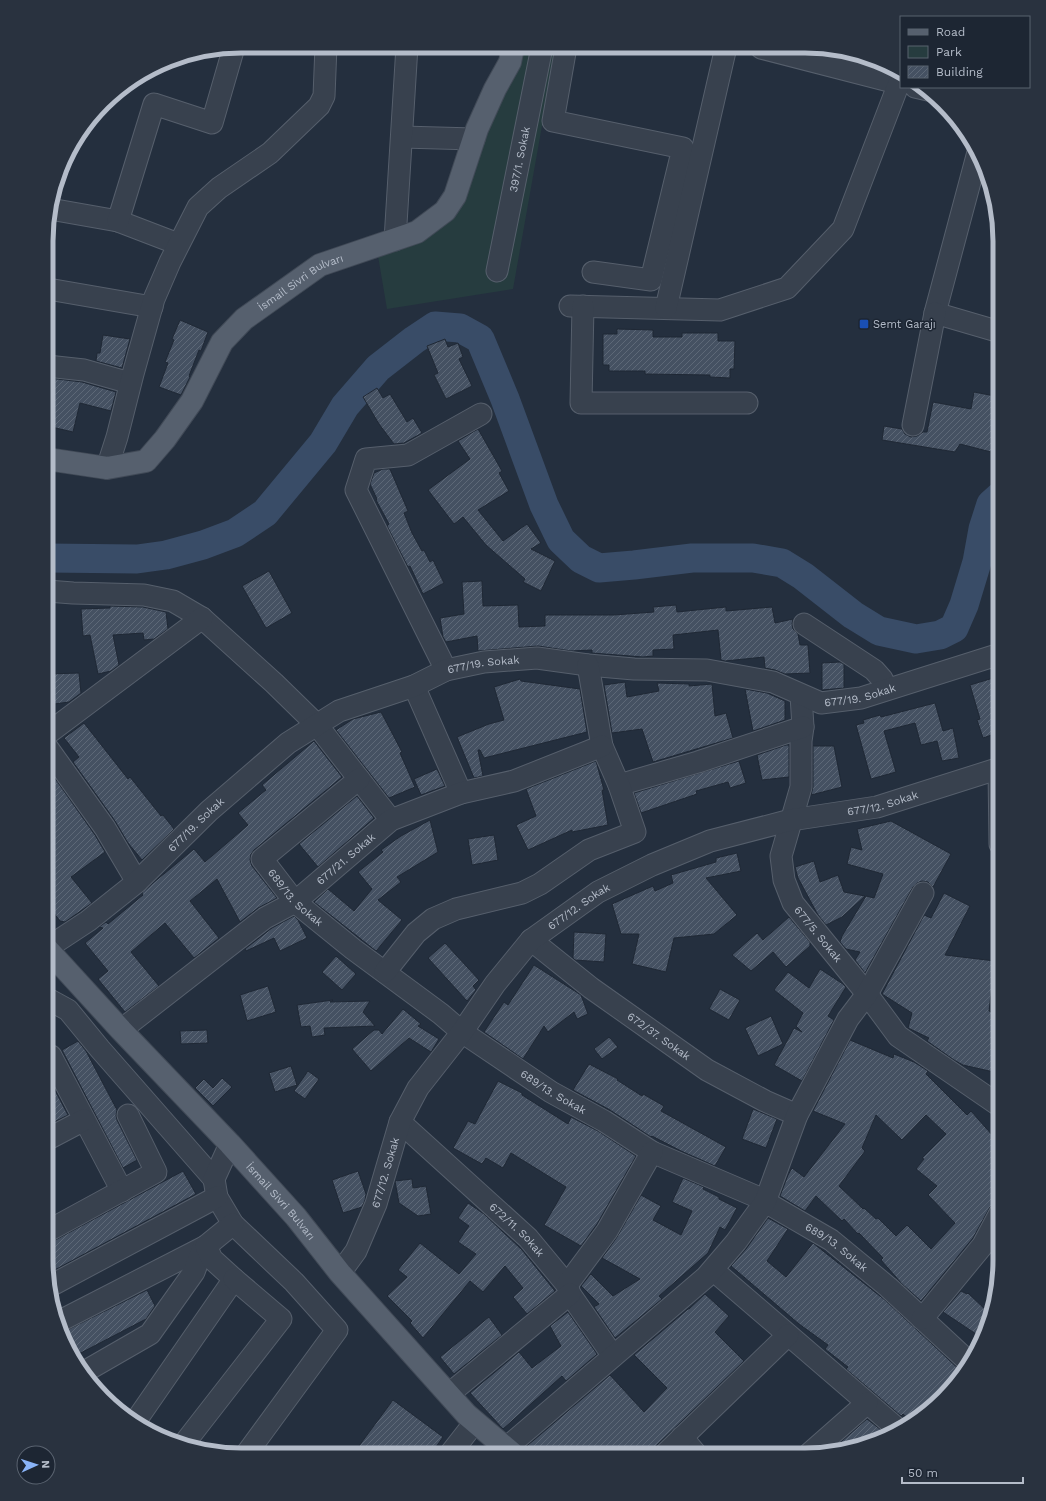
<svg xmlns="http://www.w3.org/2000/svg" width="1046" height="1501" font-family="'Work Sans',sans-serif">
<defs>
<pattern id="building-hatch" width="6" height="6" patternUnits="userSpaceOnUse"><rect width="6" height="6" fill="#455162"/><path d="M-1 1l2-2M0 6l6-6M5 7l2-2" fill="none" stroke="#5d6877"/></pattern>
</defs>
<rect width="100%" height="100%" fill="#242f3e"/>
<path fill="#263c3f" d="M526,47h30l-43,242 -126,20 -9,-53 35,-11 51,-45 20,-72 31,-53z"/>
<g fill="none" stroke-linecap="round" stroke-linejoin="round">
<path stroke="#394c67" stroke-width="29" d="M47,558l90,1 29,-4 37,-10 32,-12 30,-20 58,-70 22,-37 33,-38 36,-28 21,-14 25,2 20,11 25,60 39,106 17,35 20,19 18,9 35,-3 58,-7h61l29,5 21,13 50,39 26,16 37,8 24,-4 14,-7 10,-23 13,-43 6,-33 8,-25 9,-8"/>
</g>
<path fill="url(#building-hatch)" stroke="#1f2835" fill-rule="evenodd" d="M180,320l28,12 -7,19 -2,-1 -10,26 1,1 -9,18 -22,-8 9,-24 -3,-1 9,-22 -2,-1z
M617,329l36,1v7h29v-4h36v8h17l-1,28h-4v9l-20,-1v-2l-65,-1v-3h-36v-6h-6v-31h14z
M103,335l27,4 -8,29 -26,-7 1,-8h3z
M445,339l3,8 10,-4 5,14 -4,2 13,27 -26,13 -12,-24 4,-2 -11,-27z
M49,378l33,4 34,10 -5,19 -31,-8 -7,29 -26,-6v-39z
M377,388l6,10 7,-4 17,28 6,-4 9,15 -18,10 -10,1 -15,-20 -16,-27z
M974,392l26,5v34l-4,-1 -5,22 -31,-8 -5,8 -73,-12 2,-14 18,3 3,5 6,3 6,-1 6,-4h4l6,-30 38,7z
M478,429l24,42 -3,2 10,18 -31,19 25,31 24,-17 14,19 -10,6 24,12 -14,30 -18,-9 2,-3 -39,-34 -23,-28 -9,7 -26,-34 42,-31 -12,-18z
M383,469h7l18,42 -4,2 8,20 10,18 2,-1 6,12 3,-2 11,23 -21,11 -13,-28 -2,1 -21,-41 2,-2 -13,-24 1,-1 -7,-15 4,-11z
M269,571l23,42 -26,15 -24,-42z
M482,581l1,25 35,-1 1,22 26,-1v-11h69l40,-3 -1,-5 23,-2 1,7 49,-5v4l46,-4 3,16 18,-4 -1,5 1,5 5,5 2,11h8l2,28 -25,1 -10,-4 -10,-2 -1,-11 -39,4 -4,-1 -3,-30 -45,5 1,14 -21,1v6l-10,1 -51,-4v-3l-21,1 -33,-5 -60,5 -1,-15 -31,6 -3,-5 -3,-19 24,-4 -2,-32z
M110,606l33,1 23,5 2,17 -14,10 -10,1 -1,-7 -30,2 6,30 -8,6 -13,3 -8,-39 -7,1 -2,-27 29,-1z
M840,662l4,2v24l-22,2v-27z
M79,673l2,20 -12,9 -22,3v-31z
M1000,676v56l-17,6 -6,-18 3,-1 -10,-34z
M520,679l1,2 59,8 7,43 -103,26 -4,-8h-2l5,26 -9,2 -17,-41 32,-13 15,-4 -10,-33z
M625,682l2,15 32,-6 -2,-8 32,1v2l23,-2 3,32 11,-3 7,25 -80,24 -11,-33 -30,4 -8,-48z
M745,689l22,4 18,8v19l-32,11z
M935,703l8,28 10,-3 6,30 -17,3 -5,-20 -16,4 -6,-22 -31,8 12,41 -25,7 -15,-54 8,-2 -1,-3 17,-5 1,2z
M381,712l21,40 -2,1 15,34 -26,11 -53,-68 17,-11z
M84,723l44,56 2,-2 31,39 2,-1 11,14 -32,31 -14,-17 -13,-22 -42,-59 6,-5 -15,-19z
M314,741l28,36 -88,73 -3,4 -1,6 2,6 25,32 -19,10 -18,14 -23,-43 -27,22 29,37 -25,20 -29,-35 -34,29 28,34 -34,26 -27,-33 10,-8 -23,-28 18,-15 -4,-1 7,-5 2,2 35,-29 -1,-2 11,-10 41,-34 11,13 43,-37 -10,-12 28,-23 -4,-5z
M786,745h3v32l-27,3 -5,-25z
M813,746h21l8,41 -31,8 2,-8z
M596,761l8,29h-2l6,35 -36,7v-2l-44,20 -12,-25 20,-9 -10,-27z
M739,761l7,22 -16,5 -2,-6 -32,9 1,3 -56,19 -7,-20z
M47,767l48,68 10,17 -34,25 21,26 -27,19 -5,-1 -13,-17z
M437,769l8,17 -24,9 -7,-16z
M357,796l17,22 -56,49 -19,-23z
M430,820l8,32 -41,25 4,5 -23,18 24,20 -26,31 -62,-49 14,-13 26,22 18,-22 -14,-17 25,-20 -2,-2 20,-14z
M891,821l60,33 -18,33 -5,-5 -6,-1 -5,2 -4,4 -48,86 -10,-13 5,-8 -14,-3 -6,-7 2,-6 24,-40 8,2 9,-24 -36,-10 4,-17 11,3 -5,-21z
M494,835l4,25 -26,5 -4,-26z
M737,853l4,18 -35,7 31,37 -23,19 -40,4 -8,34 -34,-8 7,-30h-18l-9,-30 41,-18 2,5 18,-8 -2,-8 45,-13v-4z
M814,861l6,21 18,-7 6,17 21,4 -23,21 -16,8 -8,-10 -20,-37 -3,-11z
M944,893l26,13 -25,49 50,6 -6,50 3,1v16l8,-1 -2,46 -35,-8 -9,-5 -27,-19 2,-3 -21,-10 4,-15 -30,-19 42,-79 7,3z
M294,916l4,4 9,18 -27,13 -6,-13 -28,13 -1,-2 27,-21z
M789,917l21,25v4l-24,21 -13,-15 -22,19 -19,-16 25,-22 6,7z
M574,932l32,2 -2,28 -29,-2 -2,-2z
M445,943l34,37 -6,6 3,4 -9,11 -39,-43z
M336,956l20,18 -14,16 -20,-18z
M534,965l47,30 7,19 -11,5 -3,-7 -26,20 -4,-6 -21,33 -39,-27 20,-30 4,3z
M820,969l23,15 3,3 -18,29 6,4 -32,61 -28,-16 20,-37 8,4 -6,-6 7,-13 -29,-23 14,-18 21,16z
M268,986l8,26 -29,9 -7,-26z
M720,989l20,11 -11,20 -20,-11z
M333,1000l-3,2 40,-1 -7,11 12,14 -51,2 1,7 -13,2 -2,-11 -9,1 -4,-22z
M403,1009l18,15 -3,2 21,13 -8,13 -22,-14 -38,33 -19,-22 22,-19h5l3,4z
M771,1016l12,28 -25,12 -13,-28z
M207,1030l1,13 -27,1 -1,-13z
M609,1037l9,10 -16,12 -8,-10z
M850,1040l43,18 1,-4 20,8 14,9 -2,3 41,41 4,-4 22,25 7,-9v72l-10,8 -17,31 -52,63 -19,-17 -21,-24 2,-2 -24,-25 -1,1 -14,-15 -2,2 -26,-25 -11,15 -25,-15 8,-21 4,-7 12,9 41,-53 -32,-13zM876,1115l26,25 24,-25 20,19 -24,24 2,1 -8,10 21,17 -9,9 27,28 -24,26 -24,-24 -11,11 -18,-18 -2,1 -12,-11 -1,1 -24,-23 26,-35 -3,-3z
M78,1041l8,10 31,59 -1,5 1,5 20,40 -14,8 -61,-118z
M589,1064l29,15 -1,1 25,16 1,-2 21,12 -3,5 65,36 -11,19 -34,-15 -29,-15 -1,1 -41,-27 -37,-20z
M291,1066l6,19 -22,7 -6,-19z
M308,1071l11,8 -14,20 -11,-8z
M46,1073l22,42 -22,11z
M222,1078l10,9 -19,19 -18,-18 9,-9 9,9z
M498,1081l24,12v2l46,29 3,-7 27,14 38,25 -39,68 -16,22 -37,-21 22,-38 -55,-34 -8,15 -17,-10 -4,6 -29,-16 15,-27 7,3z
M753,1109l24,10 -11,29 -24,-9z
M183,1171l13,23 -147,79 -3,-13v-15z
M358,1171l8,23 -1,6 -3,7 -19,6 -11,-33z
M683,1178l21,9 -1,2 16,8v2l18,9 -12,22 -5,-3 -12,26 -49,43 3,3 -47,39 -21,-31 5,-3 -18,-18 10,-12 22,22 27,-17 -38,-21 15,-21 24,-42 20,11 -8,14 28,15 11,-24 -20,-9z
M412,1179l1,9 13,-2 5,28 -13,2 -19,-13 -4,-22z
M468,1203l16,11 38,36 33,41 -28,23 -14,-17 10,-9 -18,-22 -22,26 -13,-11 -47,57 -13,-15 2,-2 -25,-25 20,-19 -9,-7 22,-27 39,31 17,-20 -18,-12 11,-16 -11,-8z
M768,1218l20,11 -21,32 19,16 27,-34 72,57 78,73 -30,34 -22,14 -8,-7 -2,2 -55,-47 2,-2 -23,-18 3,-4 -29,-21 -68,-58 15,-17z
M147,1290l8,16 -9,13 -73,38 -7,-11 -3,-14z
M961,1291l6,3 1,-1 23,22 -1,8 -8,15 -39,-26z
M705,1294l24,22 -14,16 29,29 -88,85 -4,9 -116,-1 -9,-8 83,-71 34,37 23,-24 -33,-33 54,-46h1z
M568,1312l29,42 -31,27 -4,-5 -59,53 -33,-36 49,-41 13,16 29,-22 -11,-20z
M489,1317l13,18 -48,39 -14,-17z
M393,1400l50,37 -12,17h-78z
M867,1419l18,14 -4,4 -47,11z"/>
<g fill="none" stroke-linecap="round" stroke-linejoin="round">
<g stroke="#565f6c" stroke-width="23">
<g id="minor">
<path d="M566,47l-13,74 130,27 -32,132 -58,-8"/>
<path d="M761,48l140,36"/>
<path d="M915,87l13,3"/>
<path d="M402,137l72,2"/>
<path d="M978,152l-43,161 65,19"/>
<path d="M50,209l68,12 60,23"/>
<path d="M118,221l36,-117 58,19 22,-76"/>
<path d="M395,240l12,-194"/>
<path id="s1" d="M497,271l45,-224"/>
<path d="M48,289l104,18"/>
<path d="M570,306l150,4 67,-22 56,-59 56,-146"/>
<path d="M583,306l-2,97h166"/>
<path d="M666,308l60,-261"/>
<path d="M47,366l37,4 46,13"/>
<path d="M913,425l22,-112"/>
<path d="M107,468l10,-31 16,-63 21,-75 16,-37 28,-55 21,-19 51,-35 49,-47 5,-10 2,-50"/>
<path d="M47,591l26,2 71,2 29,6 29,17 72,65 43,42 74,95"/>
<path d="M804,624l70,46 8,9 5,10"/>
<path d="M446,670l-90,-180 10,-31 42,-4 73,-41"/>
<path d="M414,686l47,107"/>
<path id="s2" d="M801,695l2,32 -2,14v46l-20,69 3,24 9,23 74,91 31,42 102,70"/>
<path d="M47,734l155,-116"/>
<path d="M47,747l58,81 32,54"/>
<path d="M999,769l1,75"/>
<path id="s3" d="M359,779l-97,80 33,43 58,47 88,65 21,18 89,60 53,29 48,31 103,44 76,44 57,47 82,76"/>
<path d="M619,785l79,-23 105,-35"/>
<path id="s4" d="M531,940l60,48 116,82 58,31 32,14"/>
<path id="s5" d="M47,948l41,-27 49,-39 72,-71 79,-68 51,-32 75,-25 32,-16 38,-8 53,-4 51,7 46,4 73,1 66,12 48,21 40,-5 139,-44"/>
<path d="M385,972l31,-39 17,-14 23,-10 66,-16 18,-9 49,-34 46,-18 -16,-47 -17,-39 -14,-81"/>
<path d="M46,1000l2,-1 20,11 32,39 114,130"/>
<path id="s6" d="M121,1030l144,-112 30,-16 96,-82 70,-27 53,-12 88,-35"/>
<path d="M46,1059l5,-3 71,135"/>
<path id="s7" d="M400,1122l128,116 39,47 3,9 43,62"/>
<path d="M46,1140l38,-20"/>
<path d="M230,1144l-16,35 3,18 16,27 61,58 43,48 -90,123"/>
<path d="M46,1232l110,-60 -28,-57"/>
<path d="M713,1270l186,160"/>
<path id="s8" d="M340,1273l16,-22 20,-47 24,-82 18,-34 44,-56 33,-48 36,-44 67,-48 54,-27 58,-24 81,-21 86,-13 123,-39"/>
<path d="M52,1285l165,-88"/>
<path d="M567,1285l40,-54 45,-79"/>
<path d="M922,1319l61,-74 17,-32"/>
<path d="M60,1321l146,-75"/>
<path d="M84,1372l66,-38 44,-62 9,-24"/>
<path d="M449,1394l121,-100"/>
<path d="M135,1422l99,-143 -22,-20 -6,-13 27,-22"/>
<path d="M682,1437l15,18"/>
<path d="M183,1445l98,-126 -47,-40"/>
<path d="M506,1448l200,-171 30,-35 29,-40 32,-87 51,-96 19,-25 56,-101"/>
<path d="M450,1454l25,-32"/>
<path d="M809,1454l58,-51"/>
<path d="M664,1455l124,-120"/>
</g>
</g>
<g stroke="#414a57" stroke-width="24">
<g id="major">
<path id="s9" d="M47,459l60,9 39,-7 19,-22 27,-38 30,-59 22,-23 76,-54 97,-33 28,-21 10,-15 22,-67 18,-40 15,-27 3,-15"/>
<path id="s10" d="M47,949l74,81 109,114 66,73 44,56 127,142 46,39"/>
</g>
</g>
<use href="#minor" stroke="#38414e" stroke-width="21"/>
<use href="#major" stroke="#56606e" stroke-width="22"/>
</g>
<rect fill="#1a4fb4" stroke="#1d2633" stroke-width="1.5" x="859" y="319" width="10" height="10" rx="2"/>
<g text-anchor="middle" stroke-width="3" stroke-linejoin="round" paint-order="stroke">
<g font-size="11" fill="#b4bcc9" stroke="#1d2633">
<text dy="4" stroke="none"><textPath href="#s1" startOffset="114">397/1. Sokak</textPath></text>
<text dy="4" stroke="none"><textPath href="#s9" startOffset="342">İsmail Sivri Bulvarı</textPath></text>
<text dy="4" stroke="none"><textPath href="#s5" startOffset="530">677/19. Sokak</textPath></text>
<text dy="4" stroke="none"><textPath href="#s5" startOffset="914">677/19. Sokak</textPath></text>
<text dy="4" stroke="none"><textPath href="#s8" startOffset="771">677/12. Sokak</textPath></text>
<text dy="4" stroke="none"><textPath href="#s5" startOffset="194">677/19. Sokak</textPath></text>
<text dy="4" stroke="none"><textPath href="#s6" startOffset="283">677/21. Sokak</textPath></text>
<text dy="4" stroke="none"><textPath href="#s3" startOffset="177">689/13. Sokak</textPath></text>
<text dy="4" stroke="none"><textPath href="#s8" startOffset="447">677/12. Sokak</textPath></text>
<text dy="4" stroke="none"><textPath href="#s2" startOffset="253">677/5. Sokak</textPath></text>
<text dy="4" stroke="none"><textPath href="#s4" startOffset="160">672/37. Sokak</textPath></text>
<text dy="4" stroke="none"><textPath href="#s3" startOffset="501">689/13. Sokak</textPath></text>
<text dy="4" stroke="none"><textPath href="#s8" startOffset="111">677/12. Sokak</textPath></text>
<text dy="4" stroke="none"><textPath href="#s10" startOffset="344">İsmail Sivri Bulvarı</textPath></text>
<text dy="4" stroke="none"><textPath href="#s7" startOffset="159">672/11. Sokak</textPath></text>
<text dy="4" stroke="none"><textPath href="#s3" startOffset="825">689/13. Sokak</textPath></text>
</g>
<g font-size="11" fill="#b4bcc9" stroke="#1d2633" text-anchor="start">
<text x="873" y="328">Semt Garajı</text>
</g>
</g>
<path d="M0 0H1046V1501H0ZM241 53H805A188 188 0 0 1 993 241V1260A188 188 0 0 1 805 1448H241A188 188 0 0 1 53 1260V241A188 188 0 0 1 241 53Z" fill="#29323f" fill-rule="evenodd"/>
<path fill="none" stroke="#b4bcc9" stroke-width="5" d="M241 53H805A188 188 0 0 1 993 241V1260A188 188 0 0 1 805 1448H241A188 188 0 0 1 53 1260V241A188 188 0 0 1 241 53Z"/>
<rect x="900" y="16" width="130" height="72" fill="#1d2633" stroke="#59626f"/>
<rect x="908" y="29" width="20" height="6" fill="#56606e" stroke="#59626f"/>
<text x="936" y="36" font-size="12" fill="#b4bcc9">Road</text>
<rect x="908" y="46" width="20" height="12" fill="#263c3f" stroke="#59626f"/>
<text x="936" y="56" font-size="12" fill="#b4bcc9">Park</text>
<rect x="908" y="66" width="20" height="12" fill="url(#building-hatch)" stroke="#59626f"/>
<text x="936" y="76" font-size="12" fill="#b4bcc9">Building</text>
<g transform="translate(36 1465) rotate(87)"><circle r="19" fill="#1d2633" stroke="#59626f"/>
<path d="M0-3L7 15L0 10L-7 15Z" fill="#8ab4f8"/>
<text y="-6" font-size="11" font-weight="bold" text-anchor="middle" fill="#b4bcc9">N</text>
</g>
<path d="M902 1477v6h121v-6" fill="none" stroke="#b4bcc9" stroke-width="2"/>
<text x="908" y="1477" font-size="12" fill="#b4bcc9" stroke="#1d2633" stroke-width="3" paint-order="stroke">50 m</text>
</svg>
